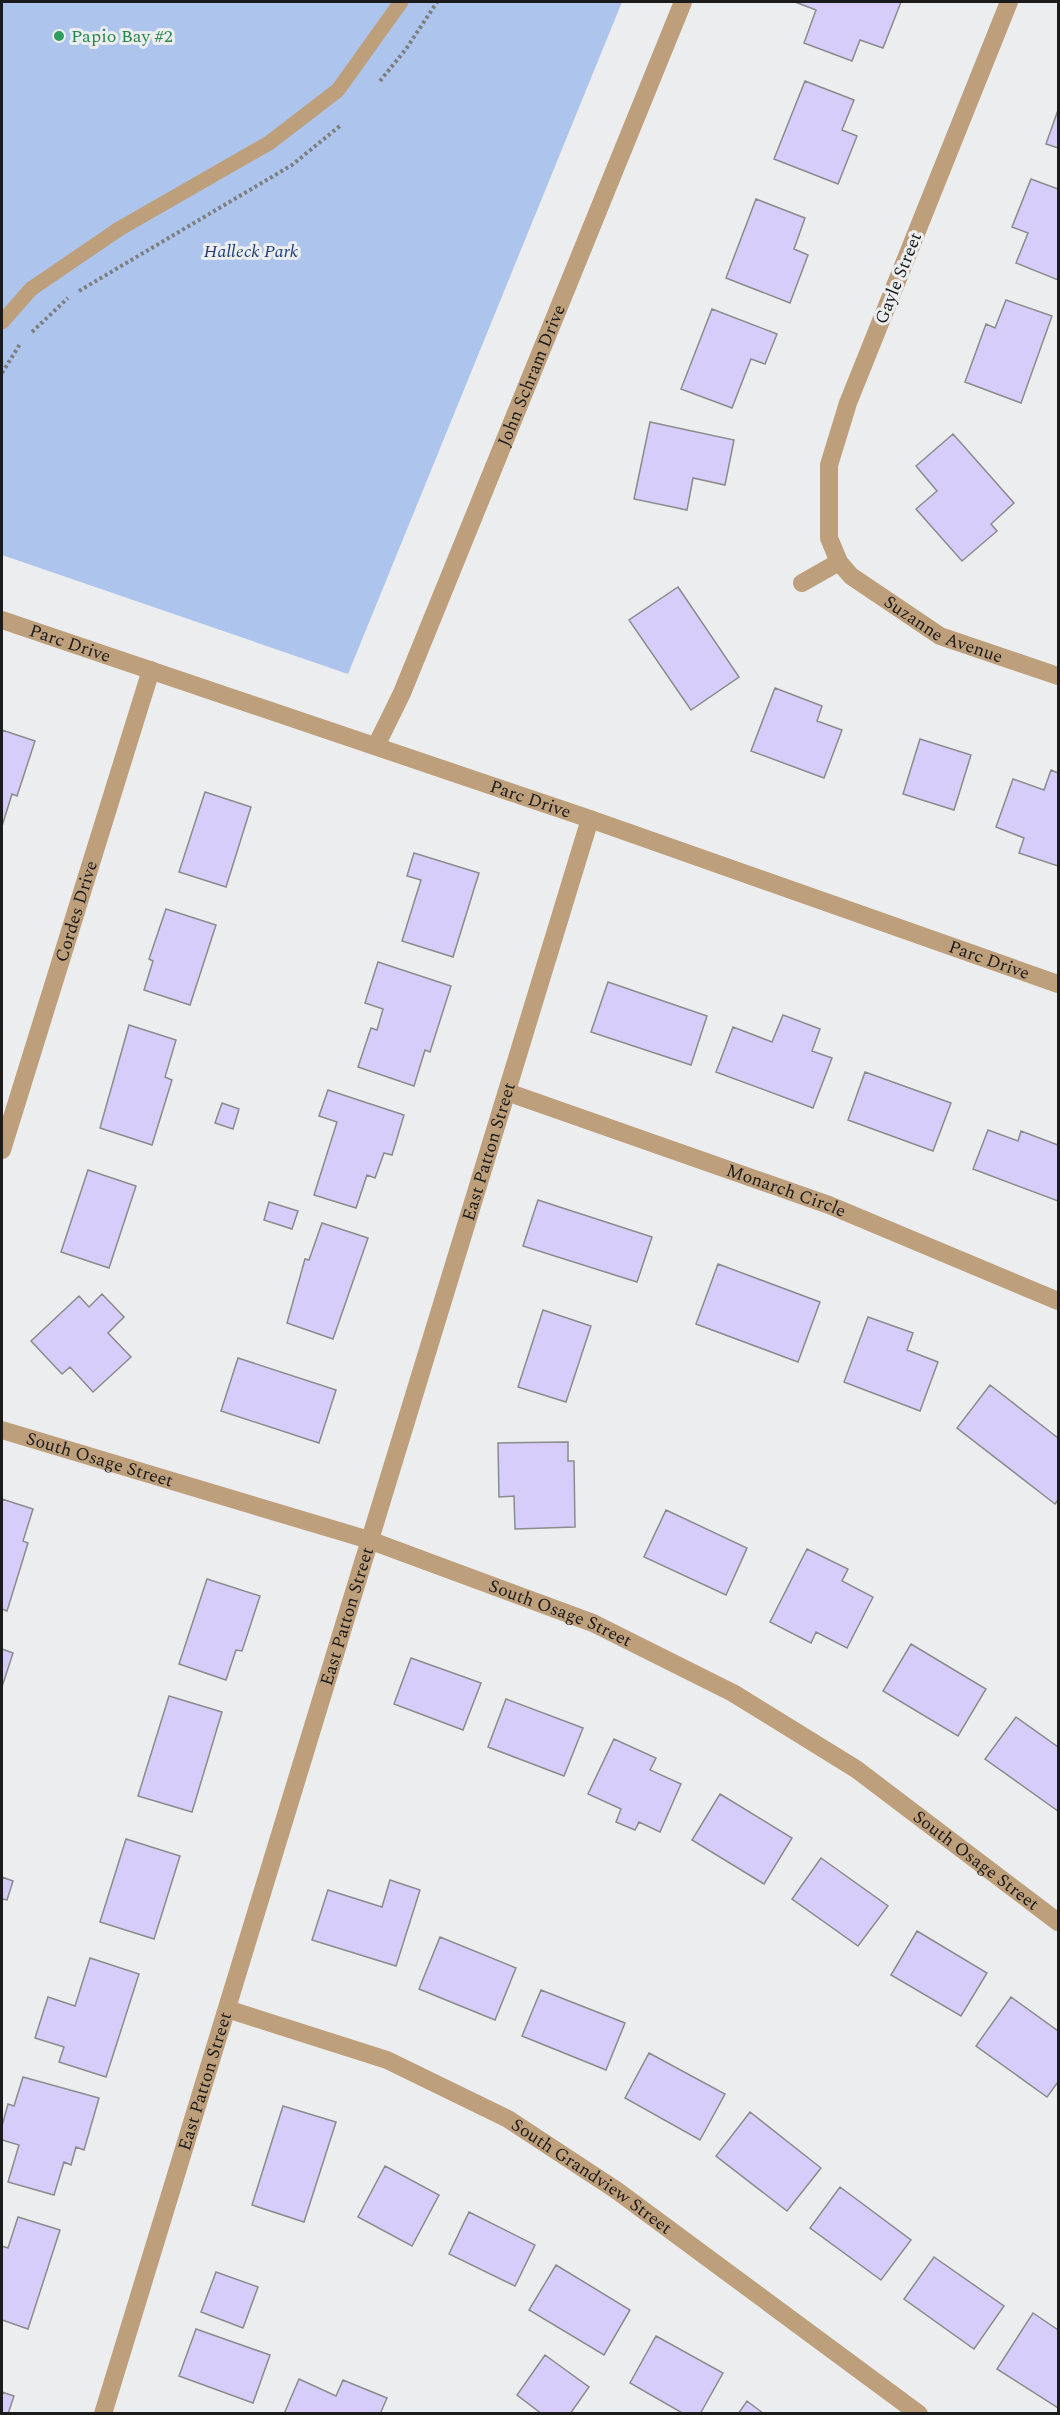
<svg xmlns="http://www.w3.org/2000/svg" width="1060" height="2415" font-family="Spectral,serif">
<rect width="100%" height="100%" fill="#ecedee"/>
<path fill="#adc5ec" d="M2,2h620l-274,672 -346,-119z"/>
<path fill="#d6cdfa" stroke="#8b8b8c" stroke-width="1.5" d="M795,2h106l-18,46 -23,-8 -8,21 -48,-18 12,-33z
M805,81l49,19 -12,30 15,6 -19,48 -64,-25z
M1058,110v38l-12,-4z
M1031,179l27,10v91l-42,-17 12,-30 -16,-6z
M756,199l49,19 -11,31 14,6 -18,48 -64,-25z
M1006,300l46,16 -31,87 -56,-21 21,-58 9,4z
M712,309l65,25 -12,30 -14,-5 -19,49 -51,-19z
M650,422l84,18 -9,45 -32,-7 -6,32 -53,-11z
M953,434l61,69 -23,21 6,7 -35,30 -46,-52 21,-18 -21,-25z
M678,587l61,90 -48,33 -62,-90z
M775,688l47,18 -5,15 25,9 -18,48 -73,-27z
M2,730l33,11 -18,55 -5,-2 -10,32z
M920,739l51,16 -17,55 -51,-16z
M1051,770l7,3v93l-39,-13 5,-15 -28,-11 17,-48 31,11z
M205,792l46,15 -25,80 -47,-15z
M414,853l65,20 -26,84 -51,-16 19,-61 -14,-4z
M166,909l50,16 -26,80 -46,-15 9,-29 -4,-2z
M378,962l73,24 -21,66 -5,-2 -11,36 -56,-19 13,-39 6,2 6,-21 -18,-6z
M608,982l99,34 -16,49 -100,-33z
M783,1015l37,14 -8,22 20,7 -19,50 -97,-36 17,-45 39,15z
M129,1025l47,15 -11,37 7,3 -20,65 -52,-17z
M865,1072l86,31 -18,48 -85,-31z
M328,1090l76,25 -12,40 -8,-2 -9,25 -8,-3 -11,33 -42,-13 23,-73 -18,-6z
M222,1103l17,6 -6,20 -18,-6z
M988,1130l30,11 3,-10 37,14v56l-85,-32z
M88,1170l48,16 -27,82 -48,-16z
M538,1200l114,37 -15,45 -114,-36z
M269,1202l29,9 -6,18 -28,-9z
M322,1223l46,15 -35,101 -46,-16 18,-64 4,1z
M718,1264l102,38 -22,60 -102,-38z
M102,1294l22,23 -16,16 23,24 -38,35 -23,-25 -8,7 -31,-33 48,-45 10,11z
M543,1310l48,16 -25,76 -48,-15z
M868,1317l45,16 -6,17 31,12 -18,49 -76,-29z
M238,1358l98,32 -17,53 -98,-32z
M990,1385l68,53v62l-3,4 -98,-76z
M568,1442v19h6l1,66 -60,2 -1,-33 -15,1 -1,-54z
M2,1499l31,10 -10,32 5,2 -21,68 -5,-2z
M666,1510l81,38 -21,47 -82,-38z
M807,1549l41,20 -6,12 31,16 -26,51 -31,-16 -5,11 -41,-21z
M207,1579l53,17 -18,55 -6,-1 -10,30 -47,-16z
M911,1644l75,45 -28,47 -75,-45z
M2,1649l11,4 -11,34z
M411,1658l70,25 -18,47 -69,-26z
M169,1696l53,16 -30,100 -54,-16z
M506,1699l77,29 -19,48 -76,-29z
M1016,1717l42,30v64l-73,-52z
M614,1739l42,19 -6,12 31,14 -21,48 -21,-10 -4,8 -19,-8 5,-13 -33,-15z
M720,1794l72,44 -28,46 -72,-44z
M126,1839l54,17 -26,83 -54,-17z
M821,1858l67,48 -30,40 -66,-47z
M2,1877l11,4 -6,19 -5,-1z
M390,1880l30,10 -24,76 -84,-26 16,-50 54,17z
M917,1931l70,42 -26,43 -70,-41z
M440,1937l76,31 -21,52 -76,-31z
M90,1958l49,16 -33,103 -47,-15 5,-15 -29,-9 13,-41 27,9z
M541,1990l84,33 -19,47 -84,-34z
M1011,1997l47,34v51l-11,15 -71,-51z
M649,2053l76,41 -25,46 -75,-42z
M23,2077l76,21 -15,52 -8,-3 -5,18 -7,-3 -10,33 -46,-13 11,-37 -17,-5v-14l6,-22 6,2z
M283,2106l53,16 -32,100 -52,-17z
M750,2112l71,56 -34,43 -71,-55z
M385,2166l54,29 -27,51 -54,-29z
M840,2187l71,53 -30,40 -71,-52z
M469,2212l66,33 -20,41 -66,-32z
M18,2217l42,13 -32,99 -26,-9v-74l6,2z
M934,2257l70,49 -30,43 -70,-50z
M556,2265l74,45 -26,45 -75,-45z
M216,2272l42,15 -15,41 -42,-16z
M1033,2313l25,17v78l-61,-39z
M196,2329l74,26 -17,48 -74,-27z
M656,2336l67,37 -23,41h-16l-54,-31z
M545,2355l44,32 -19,27h-28l-25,-19z
M299,2379l37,17 7,-16 44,18 -7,16h-96z
M2,2392l12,4 -6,18h-6z
M747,2401l17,13h-26z"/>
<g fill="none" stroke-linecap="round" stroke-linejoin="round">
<path stroke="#7d7e7f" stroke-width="4" stroke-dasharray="3 3" stroke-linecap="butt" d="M380,81l26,-32 31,-47
M79,291l213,-126 49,-40
M32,332l36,-34
M2,373l18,-29"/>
<path stroke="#be9f7b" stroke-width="15" d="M2,322l29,-33 88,-60 150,-86 69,-53 63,-88"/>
<g stroke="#be9f7b" stroke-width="18">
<path id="s1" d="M1009,2l-161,401 -19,62v73l10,24 12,14 89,60 118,40"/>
<path d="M802,583l37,-21"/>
<path id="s2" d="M2,620l588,199 468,165"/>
<path id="s3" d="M376,746l26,-53 281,-691"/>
<path id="s4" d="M507,1092l322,113 229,96"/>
<path id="s5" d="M2,1150l149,-480"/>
<path id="s6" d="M2,1430l367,110 224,83 140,70 123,76 202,153"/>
<path id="s7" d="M227,2009l160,51 121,59 108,71 303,224"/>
<path id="s8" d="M103,2414l487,-1595"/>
</g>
</g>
<circle fill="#2e9e5b" stroke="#ecedee" stroke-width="2" cx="59" cy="36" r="6"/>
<g text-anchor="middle" stroke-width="6" stroke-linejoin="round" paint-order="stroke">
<g font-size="18" fill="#27864d" stroke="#ecedee" text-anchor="start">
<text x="71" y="42">Papio Bay #2</text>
</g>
<g font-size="18" font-style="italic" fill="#1d3f79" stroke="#ecedee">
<text x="251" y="257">Halleck Park</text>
</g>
<g font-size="18" fill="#1b1b1c" stroke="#ecedee">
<text transform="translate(898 278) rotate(-68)" y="6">Gayle Street</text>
<text dy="6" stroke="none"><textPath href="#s3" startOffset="402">John Schram Drive</textPath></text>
<text dy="6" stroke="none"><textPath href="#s1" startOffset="722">Suzanne Avenue</textPath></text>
<text dy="6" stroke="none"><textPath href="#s2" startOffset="72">Parc Drive</textPath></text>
<text dy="6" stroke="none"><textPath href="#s2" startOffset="558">Parc Drive</textPath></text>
<text dy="6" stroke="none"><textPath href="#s5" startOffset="250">Cordes Drive</textPath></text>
<text dy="6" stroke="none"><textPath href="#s2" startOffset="1044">Parc Drive</textPath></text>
<text dy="6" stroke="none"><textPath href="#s8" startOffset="1320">East Patton Street</textPath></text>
<text dy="6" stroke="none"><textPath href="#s4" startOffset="296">Monarch Circle</textPath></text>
<text dy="6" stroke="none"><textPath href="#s6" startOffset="102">South Osage Street</textPath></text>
<text dy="6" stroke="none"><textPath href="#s6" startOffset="588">South Osage Street</textPath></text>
<text dy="6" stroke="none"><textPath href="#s8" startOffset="834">East Patton Street</textPath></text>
<text dy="6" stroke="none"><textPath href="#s6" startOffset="1074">South Osage Street</textPath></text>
<text dy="6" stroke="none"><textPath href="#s8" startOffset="348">East Patton Street</textPath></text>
<text dy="6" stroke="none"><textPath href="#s7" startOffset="404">South Grandview Street</textPath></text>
</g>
</g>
<rect width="1060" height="2415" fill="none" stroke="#1b1b1c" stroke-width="6"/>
</svg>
